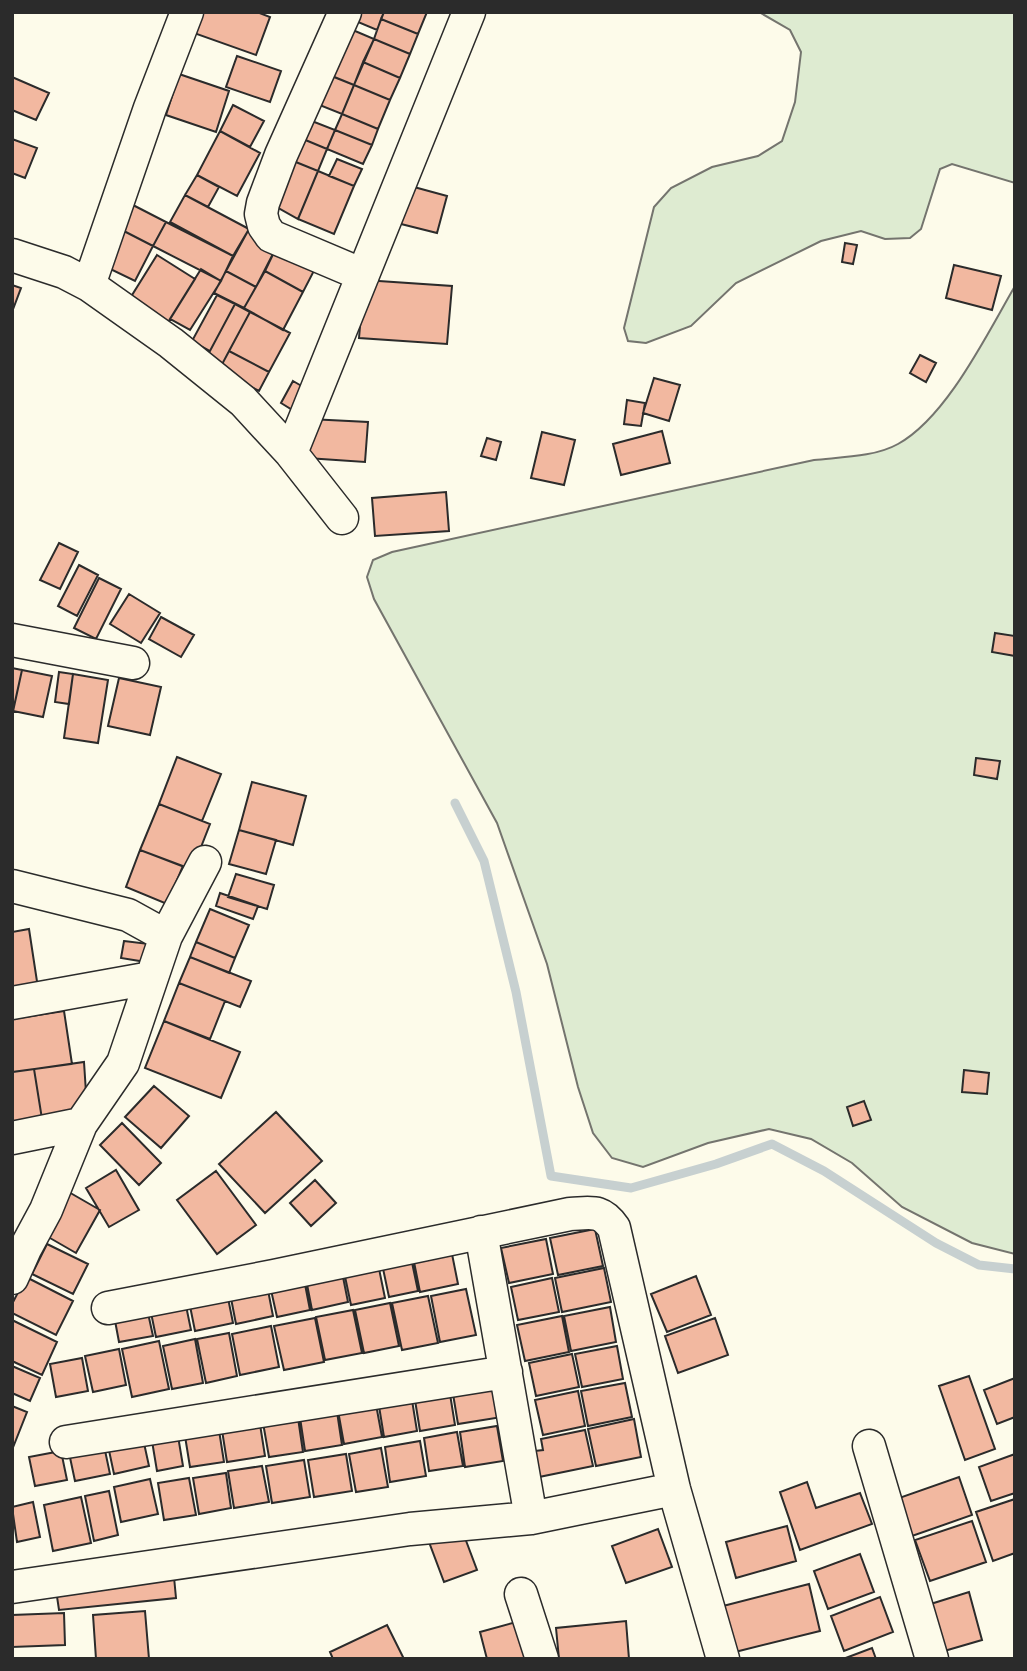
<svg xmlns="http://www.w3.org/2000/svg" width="1027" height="1671" font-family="Arial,sans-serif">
<rect width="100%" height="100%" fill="#fdfbea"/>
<path fill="#deebd1" stroke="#74746e" stroke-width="2" d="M759,12h256v171l-63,-19 -12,5 -19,60 -11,9 -25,1 -24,-8 -40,10 -85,42 -45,43 -45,17 -18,-2 -4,-13 30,-121 17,-19 41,-21 46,-11 24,-15 13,-39 6,-50 -11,-22z
M1015,286v968l-43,-11 -70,-36 -50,-44 -41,-24 -42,-10 -61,14 -65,24 -31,-9 -19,-25 -15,-46 -31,-123 -50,-141 -123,-224 -7,-22 6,-17 19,-8 422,-92c27,-3 61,-3 84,-16 49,-27 89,-110 117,-158z"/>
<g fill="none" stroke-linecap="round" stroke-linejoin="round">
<path stroke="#c7d0d0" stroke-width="9" d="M455,803l29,58 32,131 35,184 80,12 85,-24 56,-20 52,27 112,72 43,22 36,4"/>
</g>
<path fill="#f2b8a0" stroke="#2b2b2b" stroke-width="2" d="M198,12h59l13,5 -14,38 -65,-23z
M348,12h36l-7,18 -31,-13z
M384,12h43l-9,22 -37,-15z
M381,19l37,15 -8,20 -36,-15z
M341,25l33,14 -20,46 -32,-13z
M374,39l36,15 -10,24 -37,-16z
M237,56l44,15 -11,31 -44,-15z
M363,62l37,16 -10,22 -36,-15z
M319,71l35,14 -12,29 -35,-14z
M179,74l50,17 -13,41 -50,-17z
M12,77l37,16 -13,27 -24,-10z
M354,85l36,15 -12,29 -36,-15z
M233,105l31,16 -14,26 -30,-16z
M342,114l36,15 -6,16 -37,-15z
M299,116l36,14 -8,19 -36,-15z
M335,130l37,15 -9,19 -36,-15z
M220,131l40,22 -23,43 -40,-21z
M291,134l36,15 -9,22 -37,-15z
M12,139l25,9 -12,30 -13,-5z
M281,156l37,15 -20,48 -32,-18z
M337,159l25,10 -8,17 -25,-10z
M318,171l36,15 -20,48 -36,-15z
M197,175l22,12 -11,20 -23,-12z
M403,184l44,12 -10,37 -44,-11z
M185,195l64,34 -16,27 -63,-34z
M131,204l35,18 -13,24 -35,-18z
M166,222l67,34 -12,25 -68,-35z
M118,228l35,18 -18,35 -35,-17z
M249,229l30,13 -23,45 -30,-16z
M279,242l40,19 -16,31 -38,-21z
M845,243l12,2 -4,19 -11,-2z
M157,255l38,24 -33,53 -38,-24z
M954,265l47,11 -9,34 -46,-12z
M201,269l20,12 -31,49 -20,-11z
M226,271l30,16 -12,21 -30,-15z
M265,271l38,21 -20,38 -39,-22z
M364,280l88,6 -5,58 -88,-6z
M12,285l9,3 -9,24z
M217,295l18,9 -25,47 -18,-10z
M235,304l15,8 -31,58 -15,-8z
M250,312l40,21 -21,39 -40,-21z
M229,351l40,21 -10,19 -40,-21z
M920,355l16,8 -10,19 -16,-9z
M654,378l26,7 -11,36 -26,-8z
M293,381l19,11 -13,22 -18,-11z
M627,400l18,3 -4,23 -17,-2z
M309,419l59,3 -3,40 -58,-4z
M662,431l8,32 -49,12 -8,-31z
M542,432l33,8 -11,45 -33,-7z
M487,438l14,4 -5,18 -15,-4z
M446,492l3,39 -74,5 -3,-38z
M59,543l19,9 -18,37 -20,-9z
M79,565l19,10 -21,41 -19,-10z
M99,578l22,11 -25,50 -22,-11z
M129,594l31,19 -19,30 -31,-19z
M161,617l33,18 -13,22 -32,-18z
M995,633l20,3v20l-23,-4z
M12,668l10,2 -10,46z
M22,670l30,6 -9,41 -30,-6z
M59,672l14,2 -4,30 -14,-2z
M73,674l35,6 -10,63 -34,-5z
M119,678l42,9 -11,48 -42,-9z
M177,757l44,17 -19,47 -43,-17z
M976,758l24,3 -3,18 -23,-4z
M252,782l54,14 -13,49 -54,-15z
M159,804l51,20 -18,46 -52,-20z
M239,830l37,10 -10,34 -37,-10z
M140,850l43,16 -16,38 -41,-17z
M236,874l38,11 -7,24 -39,-12z
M220,893l38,13 -5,13 -37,-13z
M210,909l39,16 -14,33 -39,-16z
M29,929l9,59 -26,4v-60z
M124,941l25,3 -3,18 -25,-4z
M196,942l39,16 -6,15 -39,-16z
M190,957l61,24 -11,26 -61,-24z
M179,983l46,18 -15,38 -46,-18z
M64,1011l8,53 -60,8v-53z
M164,1021l76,31 -19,46 -76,-30z
M84,1062l3,46 -45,11 -8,-50z
M34,1069l8,50 -30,5v-52z
M964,1070l25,3 -2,21 -25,-2z
M154,1086l35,30 -28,32 -36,-31z
M864,1101l7,19 -18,6 -6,-19z
M276,1112l46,49 -57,52 -46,-49z
M122,1123l39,40 -22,22 -39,-40z
M116,1170l23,40 -30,17 -23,-39z
M216,1171l40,54 -39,29 -40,-54z
M315,1180l21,23 -25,23 -21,-23z
M67,1191l33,19 -24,43 -33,-19z
M595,1229l8,37 -45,9 -8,-37z
M546,1239l7,35 -44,9 -8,-35z
M47,1244l41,20 -15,30 -41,-20z
M450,1244l8,40 -38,8 -8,-40z
M410,1253l8,38 -29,6 -8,-38z
M377,1259l8,39 -34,7 -8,-38z
M341,1267l7,35 -36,8 -7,-36z
M604,1268l7,34 -49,10 -7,-34z
M303,1274l7,36 -33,7 -8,-36z
M696,1276l15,39 -44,17 -16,-38z
M26,1277l47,24 -17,34 -44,-22v-9z
M552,1278l7,34 -41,8 -7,-33z
M266,1280l7,36 -37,8 -7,-36z
M226,1288l7,35 -38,8 -7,-35z
M466,1289l10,46 -36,7 -9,-46z
M184,1296l7,34 -35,7 -7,-34z
M428,1296l10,47 -36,7 -10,-47z
M390,1303l9,43 -35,7 -9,-43z
M146,1304l7,32 -34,6 -6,-32z
M610,1307l6,35 -45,9 -7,-35z
M353,1310l9,43 -37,7 -9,-43z
M562,1316l7,36 -44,9 -8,-36z
M315,1318l9,44 -40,8 -10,-44z
M715,1318l13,37 -50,18 -13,-37z
M12,1320l45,22 -15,33 -30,-14z
M271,1326l8,41 -39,8 -8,-41z
M229,1333l8,43 -31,7 -9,-44z
M195,1339l8,44 -31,6 -9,-43z
M159,1341l10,48 -37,8 -10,-48z
M617,1346l6,33 -41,8 -7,-33z
M119,1349l7,36 -33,7 -8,-36z
M572,1354l7,33 -43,9 -7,-33z
M82,1358l6,33 -32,6 -6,-33z
M12,1366l28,12 -10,23 -18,-8z
M969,1376l26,73 -30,11 -26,-74z
M1015,1378v39l-18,7 -13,-34z
M496,1380l6,37 -44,7 -6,-36z
M625,1383l7,34 -44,9 -7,-35z
M449,1388l6,37 -35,6 -6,-37z
M578,1391l7,35 -42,9 -8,-35z
M411,1394l6,37 -33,6 -6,-37z
M375,1399l7,38 -38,7 -7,-39z
M336,1405l6,40 -37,6 -6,-40z
M12,1406l15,6 -15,38z
M297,1411l6,41 -34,5 -7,-40z
M259,1418l6,38 -38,6 -6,-38z
M634,1419l7,38 -45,9 -8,-37z
M218,1424l6,38 -34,5 -6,-37z
M497,1426l6,35 -38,6 -5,-35z
M177,1430l6,36 -26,5 -6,-36z
M585,1430l8,36 -54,11 -5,-26 9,-1 -2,-11z
M457,1432l6,34 -34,5 -5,-33z
M142,1434l7,32 -35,8 -7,-33z
M103,1441l7,33 -35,7 -7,-33z
M420,1441l6,35 -36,6 -5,-35z
M381,1448l7,39 -32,5 -7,-38z
M61,1451l6,29 -32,6 -6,-29z
M346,1454l6,37 -38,6 -6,-37z
M1015,1454v39l-24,8 -12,-34z
M304,1460l6,37 -38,6 -6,-37z
M262,1466l7,36 -35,6 -6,-37z
M226,1473l5,35 -32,6 -6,-36z
M959,1477l13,38 -60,21 -13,-38z
M189,1478l7,37 -32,5 -6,-37z
M150,1479l8,35 -37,8 -7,-35z
M807,1482l9,26 44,-15 12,31 -72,26 -20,-58z
M109,1491l9,44 -24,6 -9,-45z
M81,1497l10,46 -38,8 -9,-46z
M1015,1499v54l-22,8 -17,-49z
M33,1502l7,35 -23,5 -5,-35z
M972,1521l14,41 -56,19 -15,-41z
M787,1526l9,35 -60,17 -10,-36z
M658,1529l14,38 -46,16 -14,-37z
M462,1530l15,40 -33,12 -15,-40z
M860,1554l14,38 -46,17 -14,-38z
M174,1577l2,21 -117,12 -3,-20z
M809,1584l11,47 -85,21 -12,-46z
M969,1592l13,48 -48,14 -13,-47z
M880,1597l13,35 -49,19 -13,-35z
M145,1611l4,48h-53l-3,-44z
M64,1613l1,32 -53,2v-32z
M520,1621l10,38h-43l-7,-27z
M626,1621l3,38h-70l-3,-31z
M387,1625l17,34h-71l-3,-7z
M872,1648l4,11h-33z"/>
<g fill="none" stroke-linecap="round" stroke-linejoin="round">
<g stroke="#2b2b2b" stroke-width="35">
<path id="minor" d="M345,12l-64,143 -18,48 -2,11 3,12 7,10 92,39
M12,255l52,17 25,13 82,58 72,58 48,52 51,65
M89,285l61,-177 37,-96
M291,453l178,-441
M12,640l121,23
M12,886l116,29 38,21
M12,1003l139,-25
M12,1138l69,-14
M481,1232l50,286
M12,1278l13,-29 21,-39 35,-86 42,-61 43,-127 39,-74
M108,1308l166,-32 296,-62c22,-1 31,-5 44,14l60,261 49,170
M66,1442l440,-70
M869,1446l63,213
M12,1587l398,-58 121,-11 143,-29
M521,1594l21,65"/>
</g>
<use href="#minor" stroke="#fdfbea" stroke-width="32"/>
</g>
<rect width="1027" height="1671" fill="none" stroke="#2b2b2b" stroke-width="28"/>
</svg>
